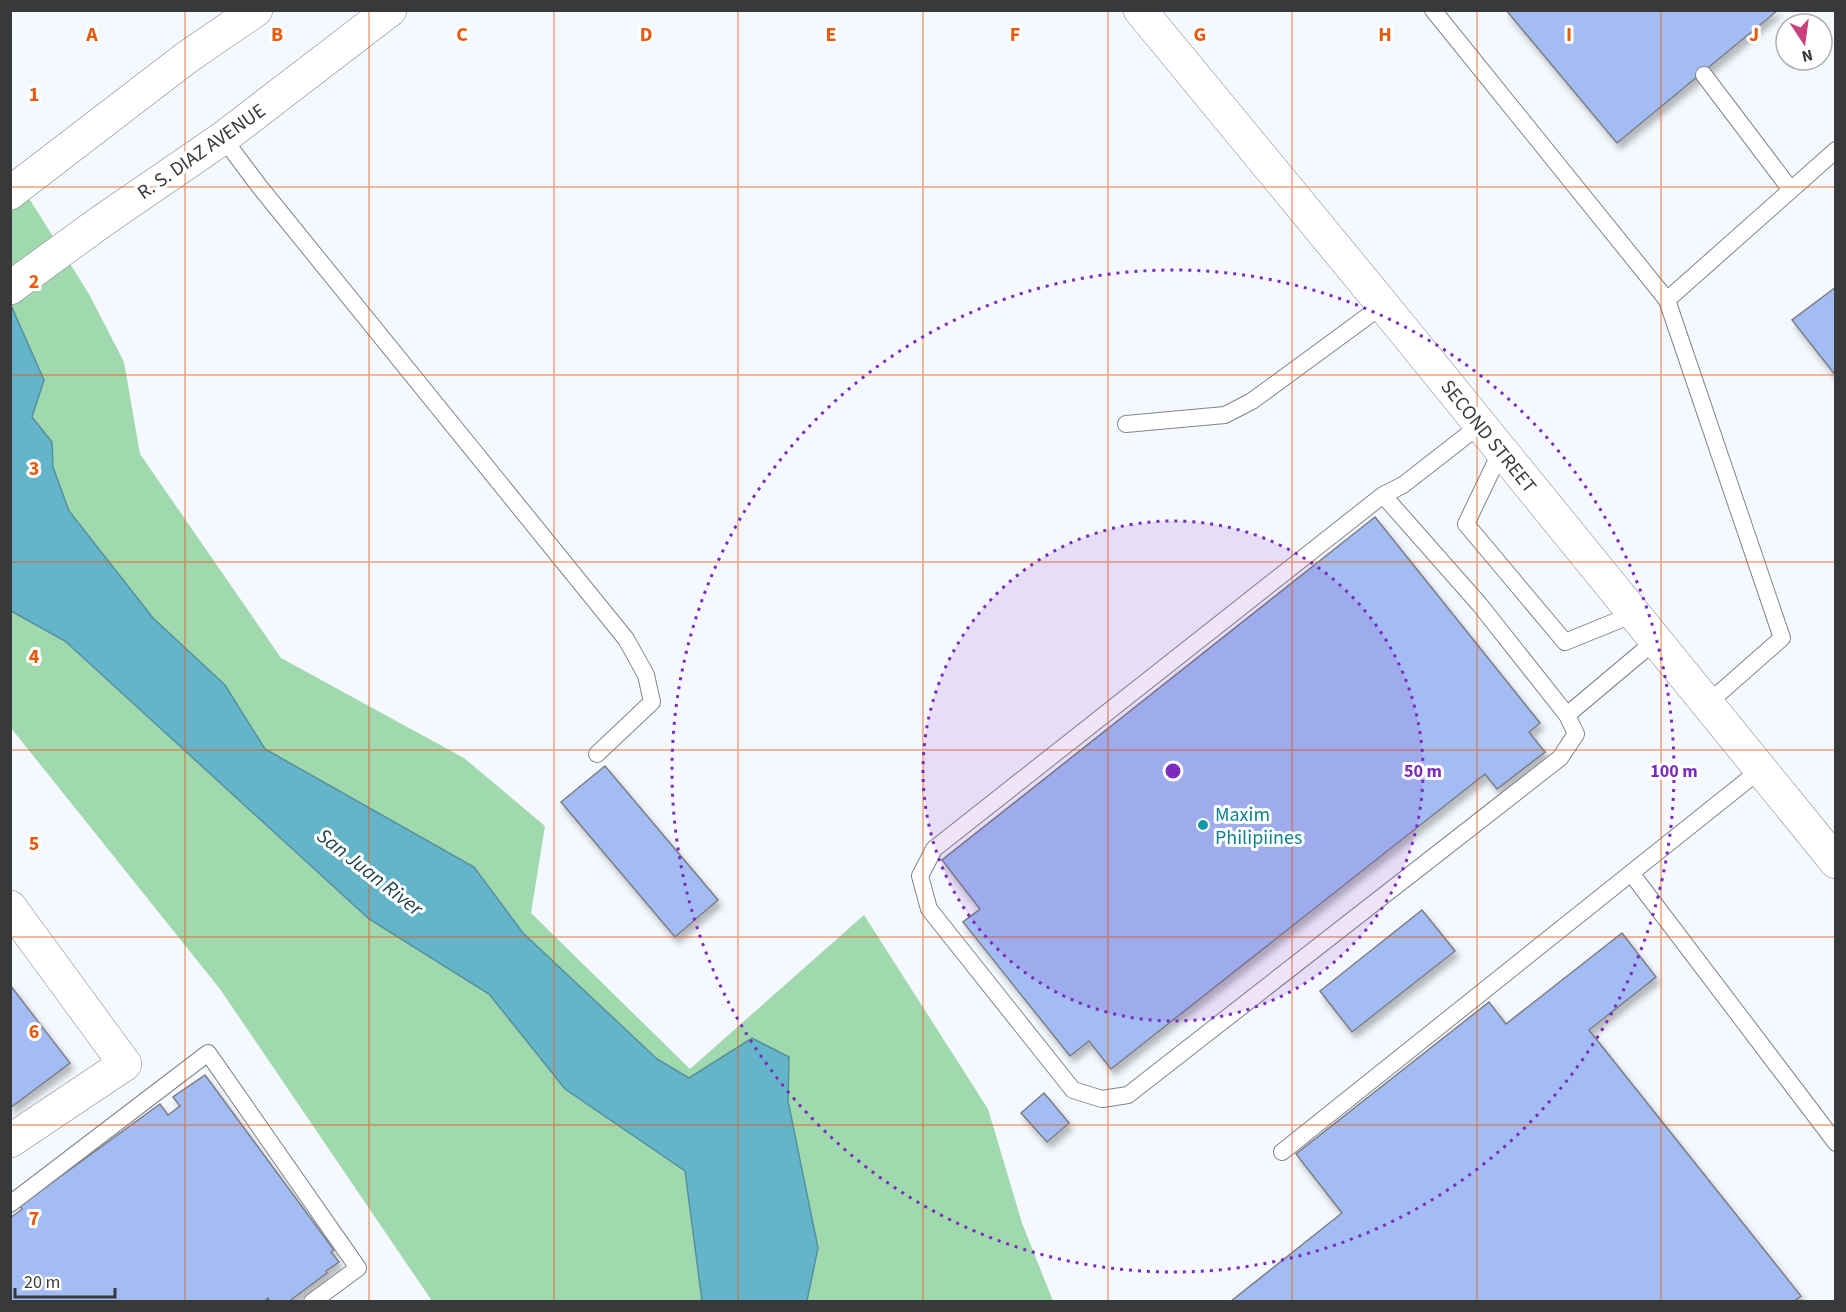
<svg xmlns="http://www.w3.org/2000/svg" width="1846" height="1312" font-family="'Source Sans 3',sans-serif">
<defs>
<filter id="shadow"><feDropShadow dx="3.5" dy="6" stdDeviation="3" flood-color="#0004"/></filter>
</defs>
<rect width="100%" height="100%" fill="#f5f8fe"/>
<path fill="#a0d9ad" d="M10,168l79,126 35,68 16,92 141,204 183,100 81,68 -14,87 159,156 174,-154 124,194 34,114 31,78h-621l-212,-312 -209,-261z"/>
<path fill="#64b5c9" stroke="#56909e" stroke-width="1.5" d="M10,303l34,77 -12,37 20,25 1,25 16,44 84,107 72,67 40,64 209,118 49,66 134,126 32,19 63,-40 37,19 -1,44 30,147 -11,53h-105l-17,-130 -120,-82 -76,-95 -120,-75 -304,-278 -54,-30z"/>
<path fill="#a3bdf4" stroke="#7a7e84" stroke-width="1.5" filter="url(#shadow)" d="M1506,10h272l-161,133z
M1836,287v89l-44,-56z
M1375,517l165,206 -11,9 16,20 -48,37 -12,-15 -374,295 -22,-28 -19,15 -107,-134 17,-13 -38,-49z
M605,766l113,134 -43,37 -114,-135z
M1422,910l33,41 -103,81 -32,-41z
M1622,933l34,44 -67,53 212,266 -8,6h-563l112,-89 -46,-59 193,-152 17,22z
M10,985l60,78 -60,45z
M205,1075l129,175 -3,2 8,10 -13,9 1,2 -39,29h-18l-2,-4 -5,4h-253v-84l12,-9 -2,-3 140,-102 8,11 12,-9 -7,-9z
M1044,1093l25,30 -22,19 -26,-29z"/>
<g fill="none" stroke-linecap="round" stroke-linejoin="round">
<g stroke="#81858b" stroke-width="18">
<path id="service" d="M1433,10l234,290
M1704,75l87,115
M223,138l36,48 367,453 20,36 6,27 -55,52
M1126,424l99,-9 27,-14 131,-96
M1501,451l-35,73 99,118 69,-28
M1383,495l97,110 87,110 9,19 -16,24 -432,337 -26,4 -29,-9 -144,-181 -9,-33 14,-27z
M1383,495l20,-10 77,-60
M1707,704l75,-66 -115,-338 169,-150
M1567,715l88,-74
M1631,873l205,270
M1282,1152l478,-382
M10,1204l198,-151 150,215 -46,34"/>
</g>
<g stroke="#81858b" stroke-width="34">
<path id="minor" d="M10,907l115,157 -115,77"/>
</g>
<g stroke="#81858b" stroke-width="34">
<path id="tertiary" d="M1140,10l243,295 453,557
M10,193l176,-135 70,-48
M10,288l92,-67 121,-83 167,-128"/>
</g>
<use href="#service" stroke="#fff" stroke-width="16"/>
<use href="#minor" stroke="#fff" stroke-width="33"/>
<use href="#tertiary" stroke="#fff" stroke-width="33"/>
</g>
<path fill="none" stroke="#e8590c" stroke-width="1.5" stroke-opacity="0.55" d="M185,10v1292M369,10v1292M554,10v1292M738,10v1292M923,10v1292M1108,10v1292M1292,10v1292M1477,10v1292M1661,10v1292M10,187h1826M10,375h1826M10,562h1826M10,750h1826M10,937h1826M10,1125h1826"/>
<circle cx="1173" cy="771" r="250" fill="#7b2cbf" fill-opacity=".12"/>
<g fill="none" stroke="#7b2cbf" stroke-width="3" stroke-dasharray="3 6">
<circle cx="1173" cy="771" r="250"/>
<circle cx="1173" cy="771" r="501"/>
</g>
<circle fill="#0f9aa8" stroke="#fff" stroke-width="2" cx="1203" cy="825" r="6"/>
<g text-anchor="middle" stroke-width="6" stroke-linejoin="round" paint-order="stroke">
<g font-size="20" fill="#37393b" stroke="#fff">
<text transform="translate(201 151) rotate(-35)" y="7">R. S. DIAZ AVENUE</text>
<text transform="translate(1489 436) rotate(51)" y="7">SECOND STREET</text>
</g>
<g font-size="20" fill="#0d838f" stroke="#fff" text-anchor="start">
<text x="1215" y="821">Maxim<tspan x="1215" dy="23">Philipiines</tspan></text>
</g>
<g font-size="21" font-style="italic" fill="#1f444e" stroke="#fff">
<text transform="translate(370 872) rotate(38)" y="7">San Juan River</text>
</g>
</g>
<g font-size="20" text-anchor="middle" font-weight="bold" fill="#e8590c" stroke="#fff" stroke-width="6" stroke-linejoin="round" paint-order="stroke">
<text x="92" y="41">A</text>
<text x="277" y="41">B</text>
<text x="462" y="41">C</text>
<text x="646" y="41">D</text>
<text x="831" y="41">E</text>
<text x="1015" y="41">F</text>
<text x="1200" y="41">G</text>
<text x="1385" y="41">H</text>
<text x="1569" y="41">I</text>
<text x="1754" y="41">J</text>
<text x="34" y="101">1</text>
<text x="34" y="288">2</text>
<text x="34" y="475">3</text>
<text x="34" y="663">4</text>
<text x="34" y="850">5</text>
<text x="34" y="1038">6</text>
<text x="34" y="1225">7</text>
</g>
<circle cx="1173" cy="771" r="9" fill="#7b2cbf" stroke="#fff" stroke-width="3"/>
<g font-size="18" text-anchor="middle" font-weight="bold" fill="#7b2cbf" stroke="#fff" stroke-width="6" stroke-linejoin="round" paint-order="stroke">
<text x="1423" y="777">50 m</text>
<text x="1674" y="777">100 m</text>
</g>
<rect width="1846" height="1312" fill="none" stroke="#37393b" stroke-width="24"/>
<g transform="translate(1804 42) rotate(167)"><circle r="28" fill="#ffffff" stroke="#afb0b1" stroke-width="1.5"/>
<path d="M0-4.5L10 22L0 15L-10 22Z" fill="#c9407a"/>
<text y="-9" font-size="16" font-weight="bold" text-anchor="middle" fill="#37393b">N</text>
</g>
<path d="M15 1288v9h100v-9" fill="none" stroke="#37393b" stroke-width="3"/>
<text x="24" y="1288" font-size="18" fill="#37393b" stroke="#ffffff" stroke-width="4.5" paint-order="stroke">20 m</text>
</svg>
